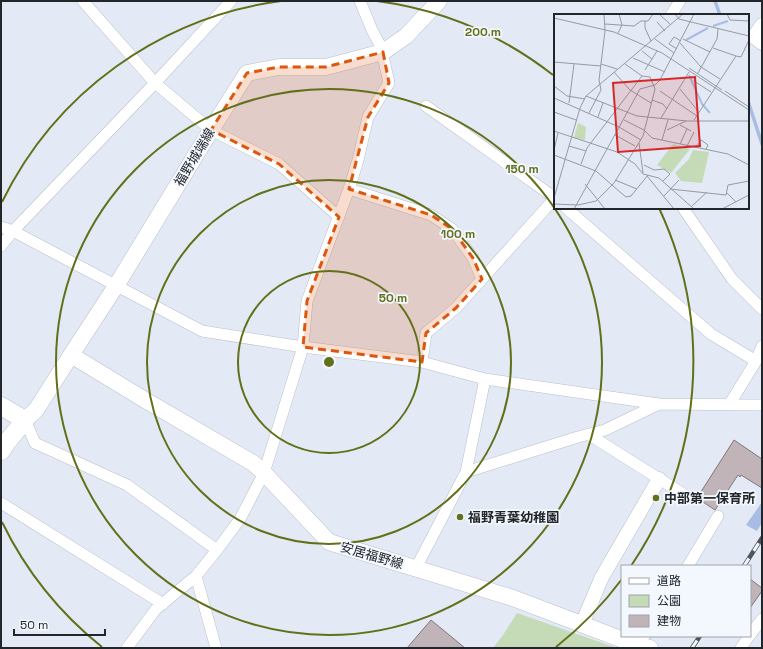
<svg xmlns="http://www.w3.org/2000/svg" width="763" height="649" font-family="'Space Grotesk','Noto Sans JP',sans-serif">
<rect width="100%" height="100%" fill="#e3eaf5"/>
<path fill="#c5dbb7" d="M517,613l100,35h-124l10,-13z"/>
<path fill="#a7bde3" d="M762,502v21l-5,8 -11,-6z"/>
<g fill="none" stroke-linecap="round" stroke-linejoin="round">
<path stroke="#a7bde3" stroke-width="3.5" d="M715,1l5,14
M748,101l14,43"/>
</g>
<path fill="#c1b4b9" stroke="#82767a" d="M734,440l28,19v29l-21,-13 -1,2 -2,-2 -23,35 -18,-12z
M750,579l12,9v3l-12,17z
M431,620l34,28h-58z"/>
<g fill="none" stroke-linecap="round" stroke-linejoin="round">
<g stroke="#b9bfca" stroke-width="12">
<path id="minor" d="M83,1l72,82 56,47 68,34 60,53
M671,15l9,-14
M426,106l129,92
M349,189l82,26 21,14 21,29 9,21
M566,208l145,126 45,27
M683,208l49,71 30,30
M1,227l12,4 189,100 101,16 119,15 63,17 174,25 103,1
M1,246l12,-15 142,-148 76,-82
M422,362l4,-29 30,-25 99,-110
M729,405l27,-44 6,-15
M25,420l10,23 92,42 90,65
M588,434l100,63
M466,472l112,-35 27,-7 54,-26
M1,503l162,101
M688,566l30,-50
M416,568l50,-96 19,-93
M196,576l20,72
M750,635l12,-16
M639,645l5,-9
M127,648l29,-39 40,-33 21,-26 23,-31 24,-46 39,-126 4,-46 42,-112 9,-29 10,-43 21,-34 -8,-36 -9,-17 -12,-29
M741,648l8,-12"/>
</g>
<g stroke="#b9bfca" stroke-width="15">
<path id="tertiary" d="M762,25l-8,12 8,6
M582,624l20,-47 57,-98"/>
</g>
<g stroke="#b9bfca" stroke-width="17">
<path id="secondary" d="M71,355l74,45 108,63 11,10 65,69 184,56 118,45 19,5
M25,420l11,-10 35,-55 45,-69 95,-156 36,-57 32,-6h47l57,-15 23,-16 33,-35"/>
</g>
<g stroke="#b9bfca" stroke-width="19">
<path id="primary" d="M1,406l24,14 -18,22 -6,9"/>
</g>
<use href="#minor" stroke="#fff" stroke-width="11"/>
<use href="#tertiary" stroke="#fff" stroke-width="14"/>
<use href="#secondary" stroke="#fff" stroke-width="16"/>
<use href="#primary" stroke="#fff" stroke-width="18"/>
<g stroke="#51555b" stroke-width="4.5">
<path id="rail" d="M744,566l18,-28
M692,648l8,-12"/>
</g>
<use href="#rail" stroke="#f3f7fe" stroke-width="3" stroke-dasharray="9" stroke-linecap="butt"/>
</g>
<path fill="#de560d" fill-opacity="0.2" stroke="#de560d" stroke-width="3" stroke-dasharray="8 5" stroke-linejoin="round" d="M383,52l6,31 -21,34 -19,72 82,26 21,14 21,29 9,21 -26,29 -30,25 -4,29 -119,-15 4,-46 32,-84 -60,-53 -68,-34 36,-57 32,-6h47z"/>
<g fill="none" stroke="#63701a" stroke-width="2">
<circle cx="329" cy="362" r="91"/>
<circle cx="329" cy="362" r="182"/>
<circle cx="329" cy="362" r="273"/>
<path d="M622 579A364 364 0 0 1 556 647M102 647A364 364 0 0 1 2 522M2 202A364 364 0 0 1 281 1M377 1A364 364 0 0 1 553 75M659 208A364 364 0 0 1 631 566"/>
</g>
<g fill="#63701a" stroke="#f3f7fe" stroke-width="1.5">
<circle cx="656" cy="498" r="4"/>
<circle cx="460" cy="517" r="4"/>
</g>
<g text-anchor="middle" stroke-width="3.5" stroke-linejoin="round" paint-order="stroke">
<g font-size="13" fill="#222529" stroke="#f3f7fe">
<text transform="translate(194 157) rotate(-59)" y="5">福野城端線</text>
<text transform="translate(372 555) rotate(16)" y="5">安居福野線</text>
</g>
<g font-size="13" font-weight="bold" fill="#222529" stroke="#f3f7fe" text-anchor="start">
<text x="664" y="503">中部第一保育所</text>
<text x="468" y="522">福野青葉幼稚園</text>
</g>
</g>
<g transform="translate(554 14)">
<rect width="195" height="195" fill="#e3eaf5"/>
<path d="M24,109l8,4 -1,13 -11,-2zM119,130l17,5 -19,24 -14,-8zM139,136l16,2 -7,31 -21,-2 -6,-8 14,-14z" fill="#c5dbb7"/>
<path fill="none" stroke="#a7bde3" stroke-width="2" d="M159,12l15,-5M132,26l22,-12M135,61l13,29 8,9"/>
<path fill="none" stroke="#969ba3" stroke-width="1" d="M105,0l12,11M121,0l4,5 12,3 58,14M173,0l3,6 19,1M0,4l60,14 48,21 87,57M91,7v7l6,13M103,8l8,9M51,10l29,2 7,-5h7l5,-7M64,19l4,-8 -3,-11M101,25l19,14M129,25l27,13M126,29l21,24 19,12M123,35l-8,-5 5,-7 7,4M88,37l10,8 5,-8M182,42l5,1 8,-17M79,44l32,14M0,48l47,4M47,50l16,5M135,54l33,22M91,56l7,-11M60,58l16,18 21,13M144,59l19,-34 1,-10M142,63l-2,4 17,11M0,72l13,10 18,3M126,75l18,22M106,77l37,25M171,77l24,16M32,82l51,20 50,5h62M0,84l65,29M98,86l11,4 4,5M15,89l5,-39M0,98l22,8M35,99l12,-23 -2,-10 6,-49 -1,-17M44,103l5,-14M107,104l28,-46M70,106l20,10 8,8 76,16 21,11M140,106l42,-64 -23,-8M126,111l11,6M65,113l22,13M113,116l19,-9M0,117l63,21 18,12 8,10 16,4 35,31M61,121l20,11M108,126l6,-20M85,129l4,30M126,130l7,-15M15,132l17,5M133,132l7,-14M142,134l5,-8 7,5 -2,4M0,136l4,-17M0,141l42,16M27,150l6,-16 55,-72M90,151l10,5 10,-1 6,5 -7,7M42,157l24,21M93,162l27,33M61,166l22,9M31,170l20,25M116,175l56,6 2,-10 21,-4M66,178l6,5 5,-1 17,-21M173,179l9,9M110,182l15,-16M0,184l26,-90 6,-12 97,-82M0,190l24,1 18,-4 18,-18 29,-47 12,-47 -5,-12 -8,-1 -17,-12M138,192l15,-14M20,195l66,-120 15,-4 5,-5 34,-66M168,195l27,-14"/>
<path fill="#d62828" fill-opacity="0.15" stroke="#d62828" stroke-width="2" d="M141,63l5,69 -82,6 -5,-69z"/>
<rect width="195" height="195" fill="none" stroke="#222529" stroke-width="2"/>
</g>
<circle cx="329" cy="362" r="6" fill="#63701a" stroke="#f3f7fe" stroke-width="2"/>
<g font-size="12" text-anchor="middle" font-weight="bold" fill="#63701a" stroke="#f3f7fe" stroke-width="3.5" stroke-linejoin="round" paint-order="stroke">
<text x="483" y="36">200 m</text>
<text x="522" y="173">150 m</text>
<text x="458" y="238">100 m</text>
<text x="393" y="302">50 m</text>
</g>
<rect width="763" height="649" fill="none" stroke="#222529" stroke-width="4"/>
<rect x="621" y="565" width="130" height="72" fill="#f3f7fe" stroke="#9fa3a9"/>
<rect x="629" y="578" width="20" height="6" fill="#ffffff" stroke="#9fa3a9"/>
<text x="657" y="585" font-size="12" fill="#222529">道路</text>
<rect x="629" y="595" width="20" height="12" fill="#c5dbb7" stroke="#9fa3a9"/>
<text x="657" y="605" font-size="12" fill="#222529">公園</text>
<rect x="629" y="615" width="20" height="12" fill="#c1b4b9" stroke="#9fa3a9"/>
<text x="657" y="625" font-size="12" fill="#222529">建物</text>
<path d="M14 629v6h91v-6" fill="none" stroke="#222529" stroke-width="2"/>
<text x="20" y="629" font-size="12" fill="#222529" stroke="#f3f7fe" stroke-width="3" paint-order="stroke">50 m</text>
</svg>
